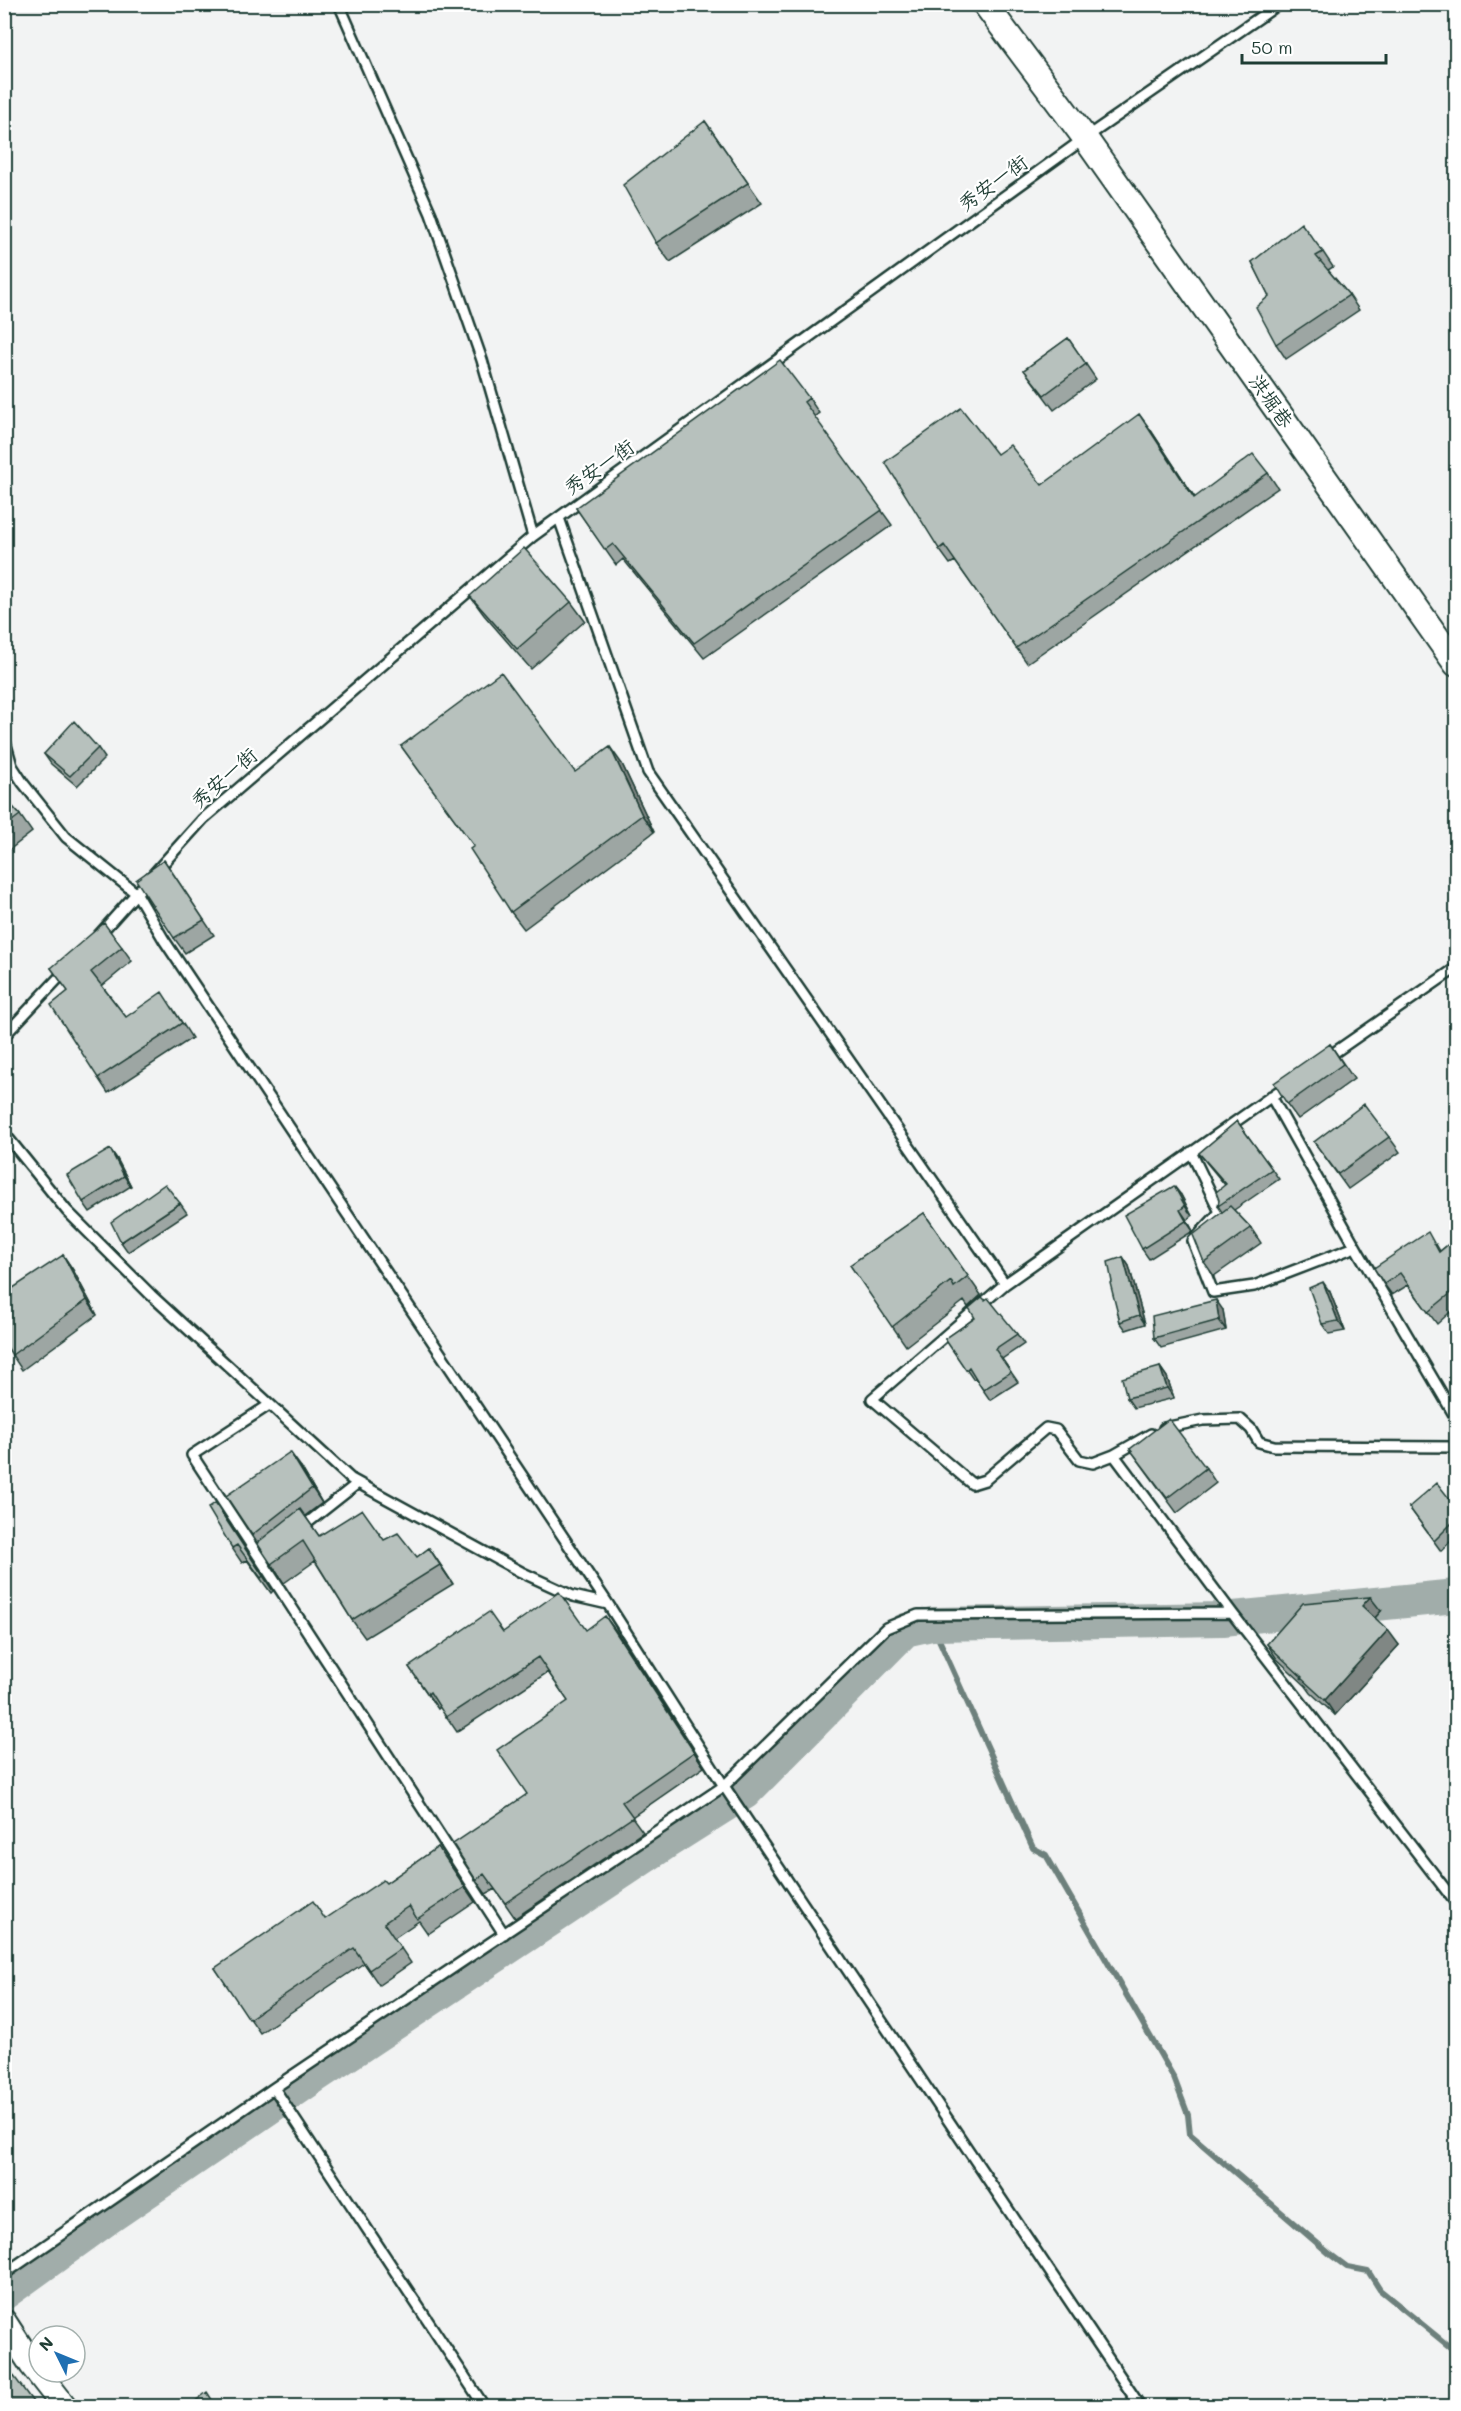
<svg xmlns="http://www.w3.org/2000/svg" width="1461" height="2411" font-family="Mali,'LXGW WenKai TC',sans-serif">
<rect width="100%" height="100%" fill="#f2f3f3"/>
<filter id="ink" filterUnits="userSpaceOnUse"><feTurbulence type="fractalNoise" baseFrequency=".0167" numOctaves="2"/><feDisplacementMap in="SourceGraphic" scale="12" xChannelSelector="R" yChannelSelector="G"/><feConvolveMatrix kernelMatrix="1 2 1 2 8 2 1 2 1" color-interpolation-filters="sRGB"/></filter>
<g filter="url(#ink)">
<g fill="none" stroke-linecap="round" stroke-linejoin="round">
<path stroke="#6d807b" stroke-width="6" d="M932,1624l101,224 13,7 128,223 14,37 2,19 141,121 16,12 21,4 12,19 76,62"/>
<path stroke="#a1adaa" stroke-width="34" d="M4,2293l105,-76 206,-141 350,-233 79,-50 161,-163 27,-6 291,-5 233,-23"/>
<g stroke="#1f3d34" stroke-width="14">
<path id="service" d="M339,4l92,210 51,146 51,176
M559,518l89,254 357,512
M4,738l8,28 11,17 43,54 71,57 27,46 444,664 116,182 416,620
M98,936l105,-117 330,-283 552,-398 194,-134
M4,1036l62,-66
M1325,1059l131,-91
M1289,1084l-284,200 -133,115 100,85 13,-4 61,-52 10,2 23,30 14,3 21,-8 118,158 224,290
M1271,1096l88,157 97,165
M4,1133l63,78 84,84 200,184 170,93 52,24 35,8
M1191,1152l29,60 -27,29 20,51 41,-6 101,-39
M1164,1428l39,-8 37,-1 11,10 8,13 15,4 182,1
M1114,1455l37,-21
M301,1528l57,-45
M274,1550l-13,10 243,374
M261,1560l-69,-105 77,-50
M274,2088l210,318
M4,2274l270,-186 450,-302 162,-158 32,-13 314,-2"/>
</g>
<g stroke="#1f3d34" stroke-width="28">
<path id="tertiary" d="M985,4l100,134 371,526
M4,2322l28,43 32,41"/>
</g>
<use href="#service" stroke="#fff" stroke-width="9"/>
<use href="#tertiary" stroke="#fff" stroke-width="24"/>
</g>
<path fill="#9da6a3" stroke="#1f3d34" stroke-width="1.5" d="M705,121l57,82 -92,59 -14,-19z
M1323,252l10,15 -5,3 21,25 10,15 -73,49 -10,-15 -7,-48 -17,-34z
M1068,338l28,41 -42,31 -30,-40z
M809,398l10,15 -5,4 78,108 -188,133 -81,-99 -7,6 -40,-57z
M1150,429l45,69 73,-25 10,15 -251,175 -72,-102 -5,3 -11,-15 103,-64z
M470,596l101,6 14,19 -54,48 -47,-54z
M401,746l174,26 47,-8 32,68 -130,97 -13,-17 -37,-66z
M98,748l7,10 -28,28 -26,-22 -7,-10z
M4,797l16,18 12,17 -28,22z
M164,860l50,75 -29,18 -11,-15z
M122,947l10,14 -30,25 24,31 46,-10 20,31 -84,55 -10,-15 -30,-87 -17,-23z
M1330,1044l24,35 -56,40 -11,-15z
M1237,1121l42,58 -45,31 17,18 10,15 -47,33 -10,-14 18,-50 -4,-6 7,-21 -19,-23 -7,-9z
M1389,1137l11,15 -52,37 -34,-47z
M110,1149l7,10 14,27 -41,26 -7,-10z
M1181,1195l11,21 -5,4 6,11 -44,28 -7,-10z
M180,1203l7,10 -59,39 -7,-10z
M924,1213l57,82 -13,12 -4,-6 -58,45 -56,-81z
M1456,1238v69l-19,17 -29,-39 -16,10 -8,-11 52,-40 4,7z
M63,1255l10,15 24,45 -75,55 -10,-15z
M1123,1257l6,9 16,58 -19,6 -6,-8 -8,-40z
M1330,1292l15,39 -16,3 -7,-10z
M985,1300l32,34 7,10 -22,15 16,23 -28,18 -15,-22 -2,1 -28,-40 30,-21z
M1223,1310l3,20 -65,18 -7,-10z
M1160,1367l7,10 7,21 -40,10 -7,-10z
M1130,1449l76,19 10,15 -39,30z
M301,1467l21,36 -17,13 14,20 65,4 33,17 12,-9 24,36 -88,54 -13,-18 -37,-59 -31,22 -58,-87z
M1409,1507h47v29l-15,15z
M225,1518l48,73 -2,2 -24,-33 -5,3 -10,-15z
M1381,1611l-6,7 24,27 -64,70 -24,-22 -5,-7 -29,-27 -10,-15z
M586,1630l30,1 88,136 -72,50 11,15 -128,86 -20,-29 -9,5 -10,-14 51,-86 41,-93 -20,-29 -91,60 -17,-25 -2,2 -29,-42z
M438,1847l37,55 -47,32 -9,-13 -25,17 17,25 -32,22 -15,-22 -104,70 -45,-65 111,-49 60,-36z"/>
<path fill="#808784" stroke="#1f3d34" stroke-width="1.5" d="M1139,414l11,15 55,84 -11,-15z
M610,747l12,17 32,68 -12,-17z
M110,1149l7,10 14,27 -7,-10z
M1174,1186l7,9 11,21 -7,-10z
M1180,1210l7,10 6,11 -7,-10z
M63,1255l10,15 24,45 -10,-15z
M1123,1257l6,9 16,58 -6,-9z
M1323,1282l7,10 15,39 -7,-10z
M1216,1300l7,10 3,20 -7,-10z
M1160,1367l7,10 7,21 -7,-10z
M290,1452l11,15 21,36 -10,-15z
M429,1548l13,19 11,17 -13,-19z
M1370,1597l11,14 -9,10 -10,-15z
M605,1616l11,15 88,136 -10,-15z
M1388,1630l11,15 -64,70 -10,-15z"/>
<path fill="#b7c1bd" stroke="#1f3d34" stroke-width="1.5" d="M705,121l43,62 -92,60 -33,-58z
M1301,223l22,29 -7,4 33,39 -73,49 -20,-37 13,-11 -17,-34z
M1068,338l18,26 -42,31 -20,-25z
M780,360l29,38 -5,4 78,108 -188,133 -81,-99 -8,6 -29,-42z
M961,408l36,46 13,-9 32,40 97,-71 55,84 59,-44 15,19 -252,175 -72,-103 -5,4 -54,-87z
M524,548l47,54 -54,47 -47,-53z
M501,672l74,100 35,-25 32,68 -131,97 -41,-63 4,-3 -73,-100z
M74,721l24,27 -28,28 -26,-22z
M4,797l16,18 -16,12z
M164,860l40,60 -30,18 -38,-58z
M104,923l18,24 -31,25 35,45 36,-25 20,31 -84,55 -47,-73 17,-14 -17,-23z
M1330,1044l13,20 -56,40 -13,-21z
M1364,1104l25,33 -51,37 -24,-32z
M1237,1121l35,48 -54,37 1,-6 -3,-8 10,-8 -27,-31z
M110,1149l14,27 -41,26 -16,-27z
M165,1184l15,19 -59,39 -10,-20z
M1174,1186l11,20 -5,4 6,11 -44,28 -18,-34z
M1230,1206l21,22 -47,34 -11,-27z
M924,1213l44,63 -14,11 -3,-6 -59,46 -42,-62z
M1428,1232l11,20 17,-14v51l-28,23 -28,-39 -16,11 -10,-16z
M63,1255l24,45 -75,55 -8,-13v-48z
M1123,1257l16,58 -19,7 -10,-39 2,-1 -4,-20z
M1323,1282l15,39 -16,3 -13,-36z
M982,1297l3,3 3,-2 29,36 -22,15 16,23 -28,18 -14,-23 -3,3 -21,-31 30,-21 -6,-10z
M1216,1300l3,20 -65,18 -2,-22z
M1160,1367l7,21 -40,10 -5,-20z
M1169,1419l37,49 -39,30 -37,-49z
M290,1452l22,36 -60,47 -26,-39z
M1437,1483l19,24v12l-22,22 -25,-34z
M215,1503l48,73 -2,2 -24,-33 -5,3 -24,-40z
M300,1509l19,27 43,-27 22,31 14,-7 19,24 12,-9 11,17 -88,55 -49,-79 -32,23 -14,-21z
M559,1592l27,38 19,-14 89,136 -72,50 11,15 -128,86 -21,-29 -8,6 -23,-36 74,-50 -30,-44 71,-49 -30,-44 -92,60 -16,-25 -2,2 -19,-27 80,-55 14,20z
M1370,1597l-8,9 26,24 -63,70 -24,-22 1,-1 -35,-33 36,-41z
M438,1847l27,40 -48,32 -8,-13 -25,17 17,25 -32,22 -15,-22 -105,71 -34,-51 98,-67 12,18 58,-39 3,3z
M4,2363l32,43h-32z
M207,2392l9,14h-27z"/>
</g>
<g text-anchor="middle" stroke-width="4.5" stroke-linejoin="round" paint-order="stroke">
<g font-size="20" fill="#1f3d34" stroke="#fff">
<text transform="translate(993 183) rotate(-36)" y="7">秀安一街</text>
<text transform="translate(1271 401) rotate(55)" y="7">洪堀巷</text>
<text transform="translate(599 467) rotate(-35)" y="7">秀安一街</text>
<text transform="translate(224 778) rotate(-41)" y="7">秀安一街</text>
</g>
</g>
<rect width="1461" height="2411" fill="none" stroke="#fff" stroke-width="24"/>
<rect x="12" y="12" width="1437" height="2387" fill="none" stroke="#1f3d34" stroke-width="2" filter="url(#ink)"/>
<g transform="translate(57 2354) rotate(313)"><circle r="28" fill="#ffffff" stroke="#a5b1ae" stroke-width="1.5"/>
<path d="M0-4.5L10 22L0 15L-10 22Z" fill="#1f6fb2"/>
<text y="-9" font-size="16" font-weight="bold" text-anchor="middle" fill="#1f3d34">N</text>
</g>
<path d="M1242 54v9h144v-9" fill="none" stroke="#1f3d34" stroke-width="3"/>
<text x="1251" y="54" font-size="18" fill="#1f3d34" stroke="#ffffff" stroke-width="4.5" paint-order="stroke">50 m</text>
</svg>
